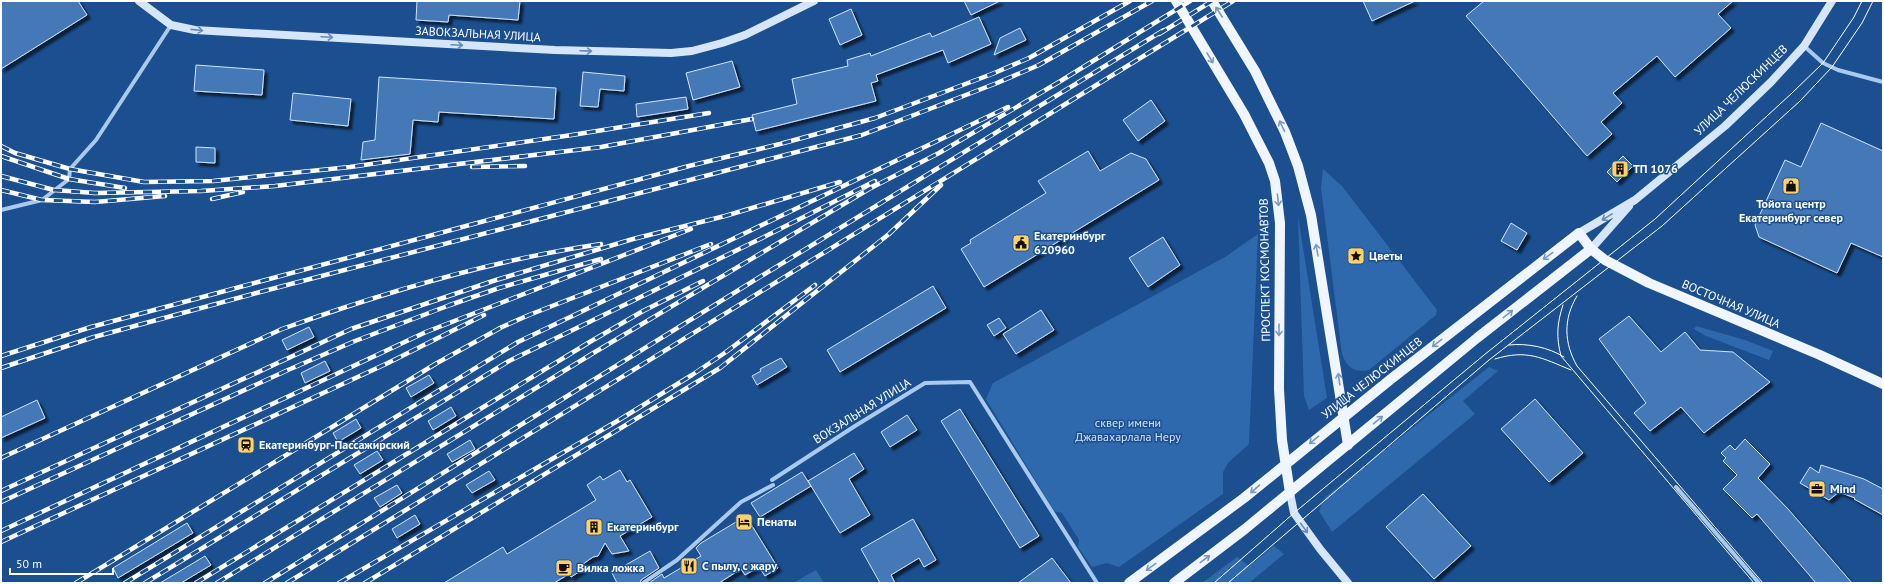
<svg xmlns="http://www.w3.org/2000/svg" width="1884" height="584" font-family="'PT Sans',sans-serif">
<defs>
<filter id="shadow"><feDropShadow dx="3.5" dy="3.5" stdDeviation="1" flood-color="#0009"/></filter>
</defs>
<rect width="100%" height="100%" fill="#1b4f8f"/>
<path fill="#2e69ad" d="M1323,169l19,17 95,124 -1,5 -67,55c-14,3 -22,-2 -27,-16l-21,-166z
M1298,216l29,182 -18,12 -5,-14z
M1258,234l-9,210 -21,19 -5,9v22l-104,73 -12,-4 -15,4 -14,-20 1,-7 -17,-27 -8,-2 -68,-112 7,-16 232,-126z
M1696,326l49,14 28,11 -4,9 -63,-24 -12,-7z
M1489,367l9,4 -35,30 12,13 -143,118 -13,-21 5,-13z
M1274,546l10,8 -35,29h-47l35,-26 12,9z
M816,570l8,13h-31z"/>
<path fill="#4478b7" stroke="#cfe3fa" filter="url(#shadow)" d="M1,1h77l9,14 -86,54z
M417,1h103l-2,19 -69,-5 -1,7 -32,-2z
M964,1h36l-29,14z
M1363,1h52l-43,20z
M1484,1h249l-15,13 13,14 -56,49 -18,-21 -44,37 9,10 -21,19 11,12 -25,22 -121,-140z
M851,9l11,26 -22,10 -11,-26z
M979,17l12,27 -43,19 -5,-13 -67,25 2,6 -7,2 5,18 -120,30 -4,-16 45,-11 -5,-25 56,-13 -1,-6 23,-7 1,3 59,-23 2,4z
M1020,28l6,12 -32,15 6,-17z
M732,61l8,26 -47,13 -7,-27z
M196,65l68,5 -2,25 -68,-4z
M583,72l42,4 -1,15 -24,-2 -2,18 -18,-1z
M379,77l177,11 -2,31 -115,-7 -1,10 -25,-2 -3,34 -49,6 2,-18 12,-2z
M293,93l58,6 -3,27 -58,-6z
M686,97l2,12 -51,8 -1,-13z
M1151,100l14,21 -27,20 -15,-21z
M1821,123l62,28v106l-32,-14 -14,30 -78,-36 -4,-12 30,-65 16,7z
M196,147l19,1v15l-19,-1z
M1088,151l12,20 31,-18 15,6 13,21 -175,107 -23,-38 10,-6 -1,-3 76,-47 -8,-12z
M1623,156l10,10 -16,16 -10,-10z
M1511,223l16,10 -10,17 -16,-9z
M1163,237l17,28 -32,22 -19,-29z
M933,286l13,22 -106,64 -13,-22z
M1041,310l13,20 -38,24 -13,-20z
M1629,316l32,36 24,-20 15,18 33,2 37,30 -66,51 -23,-26 -31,24 -16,-18 12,-10 -47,-64z
M999,318l7,10 -12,8 -7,-11z
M309,327l5,10 -27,13 -5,-10z
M781,358l6,9 -30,18 -5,-9 9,-5 -1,-2z
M325,361l5,10 -25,12 -4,-10z
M429,375l5,8 -23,14 -5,-9z
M1535,399l48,54 -34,29 -48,-53z
M37,400l8,18 -44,20v-21z
M451,407l5,9 -23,14 -5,-9z
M960,409l79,127 -19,12 -79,-127z
M907,415l10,15 -27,17 -9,-15z
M356,419l5,9 -23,14 -5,-9z
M1745,439l25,25 -12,14 30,31 64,74h-36l-59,-69 -5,4 -29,-29 14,-14 -14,-14 3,-3 -5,-5 9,-8 5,5z
M470,440l5,9 -23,13 -5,-8z
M377,451l6,9 -23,14 -6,-9z
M854,453l10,16 -15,10 21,36 -30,18 -32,-52z
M1821,465l43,14 19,10v26l-29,-16 1,-1 -16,-6 -10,8 -29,-17 10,-16 9,6z
M620,470l7,12 3,-2 22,37 -32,19 9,15 -17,3 -7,-11 -7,13 -5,1 -10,7 2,4 -14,9 -2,-3 -15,9h-110l59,-36 4,7 89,-54 -9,-15 13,-9 3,4z
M489,471l6,9 -23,13 -6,-8z
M802,472l9,14 -51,31 -9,-14z
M397,485l5,8 -22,14 -6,-9z
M1423,494l48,52 -37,33 -48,-52z
M415,515l5,9 -23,14 -5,-9z
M746,516l32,52 -13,8 -6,-9 -14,8 -4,-6 -22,14h-70l13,-9 2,4 37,-22 -5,-8 5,-5z
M913,519l23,41 -12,7 -5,-9 -28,17 4,8h-15l-19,-34z
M187,523l6,10 -75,45 -5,-10z
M650,551l9,17 -18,12 -1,3h-23l-5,-10z
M205,556l6,9 -30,18h-21z
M1052,558l19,25h-53z"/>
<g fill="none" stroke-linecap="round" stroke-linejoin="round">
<path stroke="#a9c9ee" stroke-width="4" d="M1804,46l19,17 15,7 45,12
M1,210l41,-10 27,-21 1,-10 26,-29 75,-115
M772,480l83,-54 70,-43 45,-1 127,201
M1676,487l83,96
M643,583l34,-23 64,-58 32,-17"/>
<path stroke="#d6e6fa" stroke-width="8" d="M139,1l32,24 24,5 360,20 116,3 21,-2 30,-8 23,-8 69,-34
M1579,233l56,-33 90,-74 46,-44 33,-36 28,-45
M1591,249l38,-43
M1290,493l4,20 26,36 28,34"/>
<path stroke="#f0f6ff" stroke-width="10" d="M1176,1l68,113 25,49 6,18 5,42 -1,166 3,51 8,53
M1212,1l43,70 30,61 13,34 13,49 37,230
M1129,583l115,-85 147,-119 188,-146 12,16 14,11 44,23 171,72 63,29
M1174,583l71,-54 232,-191 114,-89"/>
<path stroke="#fff" stroke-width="1" d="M1577,296c-14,23 -13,47 0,70l186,217
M1563,305c-6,18 -7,32 -2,51l193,227
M1509,345c18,-2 39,2 55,12
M1495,359c32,-10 47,-1 76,11
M1214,583l80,-70 190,-158 171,-136 137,-126 31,-30 31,-46 8,-16
M1228,583l261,-223 173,-134 138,-125 32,-34 30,-44 11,-22"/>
<g stroke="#fff" stroke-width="4.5">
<path id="rail" d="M1159,34l53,-33
M1,146l14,7 55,16 74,13 69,-1 137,-14 222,-32 137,-22
M1,156l68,23 56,9
M472,167l53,-1
M1,176l53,14 41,3 106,-2 74,-5 326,-39 151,-28
M1,190l41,10 53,2 70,-6
M212,199l31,-7
M1,356l90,-29 598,-161 91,-22 95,-26 117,-44 37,-16 101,-57
M1,368l93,-31 170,-46 598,-156 135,-52 42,-18 113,-64
M1,458l281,-129c103,-37 210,-69 319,-85
M1,491l350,-162 145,-49 137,-41 92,-23 115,-34
M1,502l287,-132 67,-29 95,-36 49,-17 102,-29
M1,531l425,-199 265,-103
M1,542l387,-179 96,-48
M76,583l361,-220 65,-36 27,-12 182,-71
M125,583l393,-241 490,-235
M145,583l364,-222 253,-123 113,-57
M196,583l392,-240 55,-32 60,-30
M217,583l378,-231 274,-163 70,-36 120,-71 131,-81
M265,583l503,-311 396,-242
M287,583l946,-582
M339,583l280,-163 73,-45 34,-23 89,-67
M365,583l355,-215 169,-134 52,-49"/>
</g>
<use href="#rail" stroke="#1b4f8f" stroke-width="3" stroke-dasharray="9" stroke-linecap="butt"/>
</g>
<defs><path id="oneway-shaft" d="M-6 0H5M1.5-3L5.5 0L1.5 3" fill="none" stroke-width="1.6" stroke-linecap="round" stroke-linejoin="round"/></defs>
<g stroke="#7b9ac1">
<use href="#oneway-shaft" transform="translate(1219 12) rotate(-123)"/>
<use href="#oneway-shaft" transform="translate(1210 58) rotate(59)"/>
<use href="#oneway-shaft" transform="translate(1282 126) rotate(-116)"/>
<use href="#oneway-shaft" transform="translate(1278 200) rotate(84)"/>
<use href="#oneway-shaft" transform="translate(1317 250) rotate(-100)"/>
<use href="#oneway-shaft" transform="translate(1548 256) rotate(144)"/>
<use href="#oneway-shaft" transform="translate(1508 314) rotate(-38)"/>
<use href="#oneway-shaft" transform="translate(1279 330) rotate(90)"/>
<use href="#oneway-shaft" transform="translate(1437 343) rotate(142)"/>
<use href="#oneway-shaft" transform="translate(1339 379) rotate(-98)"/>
<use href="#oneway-shaft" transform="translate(1378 420) rotate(-40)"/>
<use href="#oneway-shaft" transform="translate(1314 440) rotate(141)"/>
<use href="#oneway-shaft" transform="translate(1255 489) rotate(139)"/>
<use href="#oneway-shaft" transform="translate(1205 559) rotate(-37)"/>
<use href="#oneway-shaft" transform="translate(1151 567) rotate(144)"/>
</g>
<g stroke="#668bba">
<use href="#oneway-shaft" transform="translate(197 30) rotate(6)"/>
<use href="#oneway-shaft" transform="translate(327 37) rotate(3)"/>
<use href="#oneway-shaft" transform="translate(457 45) rotate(3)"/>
<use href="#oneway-shaft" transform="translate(586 51) rotate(2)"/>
<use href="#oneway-shaft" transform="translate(1607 217) rotate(149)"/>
<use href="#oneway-shaft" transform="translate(1304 528) rotate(54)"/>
</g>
<defs>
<g id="building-square" transform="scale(0.9)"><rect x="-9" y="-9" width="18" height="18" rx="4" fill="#ffd166" stroke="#1b4f8f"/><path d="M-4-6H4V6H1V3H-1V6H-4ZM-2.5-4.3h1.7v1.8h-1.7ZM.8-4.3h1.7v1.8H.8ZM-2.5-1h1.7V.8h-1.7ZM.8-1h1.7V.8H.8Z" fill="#111"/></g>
<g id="shop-square" transform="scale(0.9)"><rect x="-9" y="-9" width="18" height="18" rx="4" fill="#ffd166" stroke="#1b4f8f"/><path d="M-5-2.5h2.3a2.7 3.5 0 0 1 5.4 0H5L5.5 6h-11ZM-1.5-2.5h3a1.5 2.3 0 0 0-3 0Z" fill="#111"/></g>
<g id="civic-square" transform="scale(0.9)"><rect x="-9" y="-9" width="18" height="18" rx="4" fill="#ffd166" stroke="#1b4f8f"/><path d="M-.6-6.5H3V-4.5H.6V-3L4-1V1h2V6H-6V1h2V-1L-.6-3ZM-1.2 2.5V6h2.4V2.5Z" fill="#111"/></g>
<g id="sight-square" transform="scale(0.9)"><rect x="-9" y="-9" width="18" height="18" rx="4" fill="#ffd166" stroke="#1b4f8f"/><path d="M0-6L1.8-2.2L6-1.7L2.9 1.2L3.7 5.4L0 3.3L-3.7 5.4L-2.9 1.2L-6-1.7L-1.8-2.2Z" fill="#111"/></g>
<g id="station-square" transform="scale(0.9)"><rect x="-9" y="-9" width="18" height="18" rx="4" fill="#ffd166" stroke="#1b4f8f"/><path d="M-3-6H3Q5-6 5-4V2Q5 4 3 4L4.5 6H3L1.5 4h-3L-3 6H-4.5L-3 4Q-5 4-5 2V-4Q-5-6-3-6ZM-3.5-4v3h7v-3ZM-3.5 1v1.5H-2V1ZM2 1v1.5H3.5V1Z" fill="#111"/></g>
<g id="office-square" transform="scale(0.9)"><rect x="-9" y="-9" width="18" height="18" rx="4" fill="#ffd166" stroke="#1b4f8f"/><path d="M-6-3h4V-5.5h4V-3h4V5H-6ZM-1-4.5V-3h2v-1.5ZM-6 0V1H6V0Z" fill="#111"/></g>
<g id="hotel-square" transform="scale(0.9)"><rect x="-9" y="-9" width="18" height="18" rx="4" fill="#ffd166" stroke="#1b4f8f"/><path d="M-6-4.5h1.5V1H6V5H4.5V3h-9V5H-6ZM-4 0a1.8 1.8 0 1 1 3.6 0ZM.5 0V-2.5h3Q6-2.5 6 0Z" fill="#111"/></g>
<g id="restaurant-square" transform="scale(0.9)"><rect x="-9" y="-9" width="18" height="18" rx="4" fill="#ffd166" stroke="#1b4f8f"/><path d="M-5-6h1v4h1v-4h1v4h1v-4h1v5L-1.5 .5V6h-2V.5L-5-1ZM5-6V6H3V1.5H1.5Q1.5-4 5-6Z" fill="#111"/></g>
<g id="cafe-square" transform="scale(0.9)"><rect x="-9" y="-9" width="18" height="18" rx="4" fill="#ffd166" stroke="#1b4f8f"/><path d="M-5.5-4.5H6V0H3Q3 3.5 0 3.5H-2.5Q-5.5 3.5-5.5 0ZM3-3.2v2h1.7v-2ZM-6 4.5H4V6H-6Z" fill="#111"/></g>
</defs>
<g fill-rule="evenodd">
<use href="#building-square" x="1620" y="169"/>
<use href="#shop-square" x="1791" y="186"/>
<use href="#civic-square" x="1021" y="243"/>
<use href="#sight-square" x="1356" y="256"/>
<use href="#station-square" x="246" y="445"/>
<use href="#office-square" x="1817" y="489"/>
<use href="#hotel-square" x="744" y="522"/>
<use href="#building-square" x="594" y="527"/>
<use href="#restaurant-square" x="689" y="566"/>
<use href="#cafe-square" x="564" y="568"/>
</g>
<g text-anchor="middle" stroke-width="3" stroke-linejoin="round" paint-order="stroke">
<g font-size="12" fill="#fff" stroke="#1b4f8f">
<text transform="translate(478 34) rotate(3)" y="4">ЗАВОКЗАЛЬНАЯ УЛИЦА</text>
<text transform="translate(1741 90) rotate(-44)" y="4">УЛИЦА ЧЕЛЮСКИНЦЕВ</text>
<text transform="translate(1265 270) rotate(-91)" y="4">ПРОСПЕКТ КОСМОНАВТОВ</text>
<text transform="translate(1731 304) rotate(23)" y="4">ВОСТОЧНАЯ УЛИЦА</text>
<text transform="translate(1372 378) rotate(-38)" y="4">УЛИЦА ЧЕЛЮСКИНЦЕВ</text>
<text transform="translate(862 411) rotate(-32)" y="4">ВОКЗАЛЬНАЯ УЛИЦА</text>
</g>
<g font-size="12" font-weight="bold" fill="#fff" stroke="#1b4f8f" text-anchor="start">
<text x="1633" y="173">ТП 1076</text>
<text x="1791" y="208" text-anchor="middle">Тойота центр<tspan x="1791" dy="14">Екатеринбург север</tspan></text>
<text x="1034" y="240">Екатеринбург<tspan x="1034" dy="14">620960</tspan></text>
<text x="1369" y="260">Цветы</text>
<text x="259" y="449">Екатеринбург-Пассажирский</text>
<text x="1830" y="493">Mind</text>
<text x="757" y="526">Пенаты</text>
<text x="607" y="531">Екатеринбург</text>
<text x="702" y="570">С пылу, с жару</text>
<text x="577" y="572">Вилка ложка</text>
</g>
<g font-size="12" fill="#cfe3fa" stroke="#1b4f8f">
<text x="1128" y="427">сквер имени<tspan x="1128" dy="14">Джавахарлала Неру</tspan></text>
</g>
</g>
<rect width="1884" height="584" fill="none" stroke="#ffffff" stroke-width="4"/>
<path d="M10 568v6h103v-6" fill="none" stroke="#ffffff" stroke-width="2"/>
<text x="16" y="568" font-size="12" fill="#ffffff" stroke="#1b4f8f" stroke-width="3" paint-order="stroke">50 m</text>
</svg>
